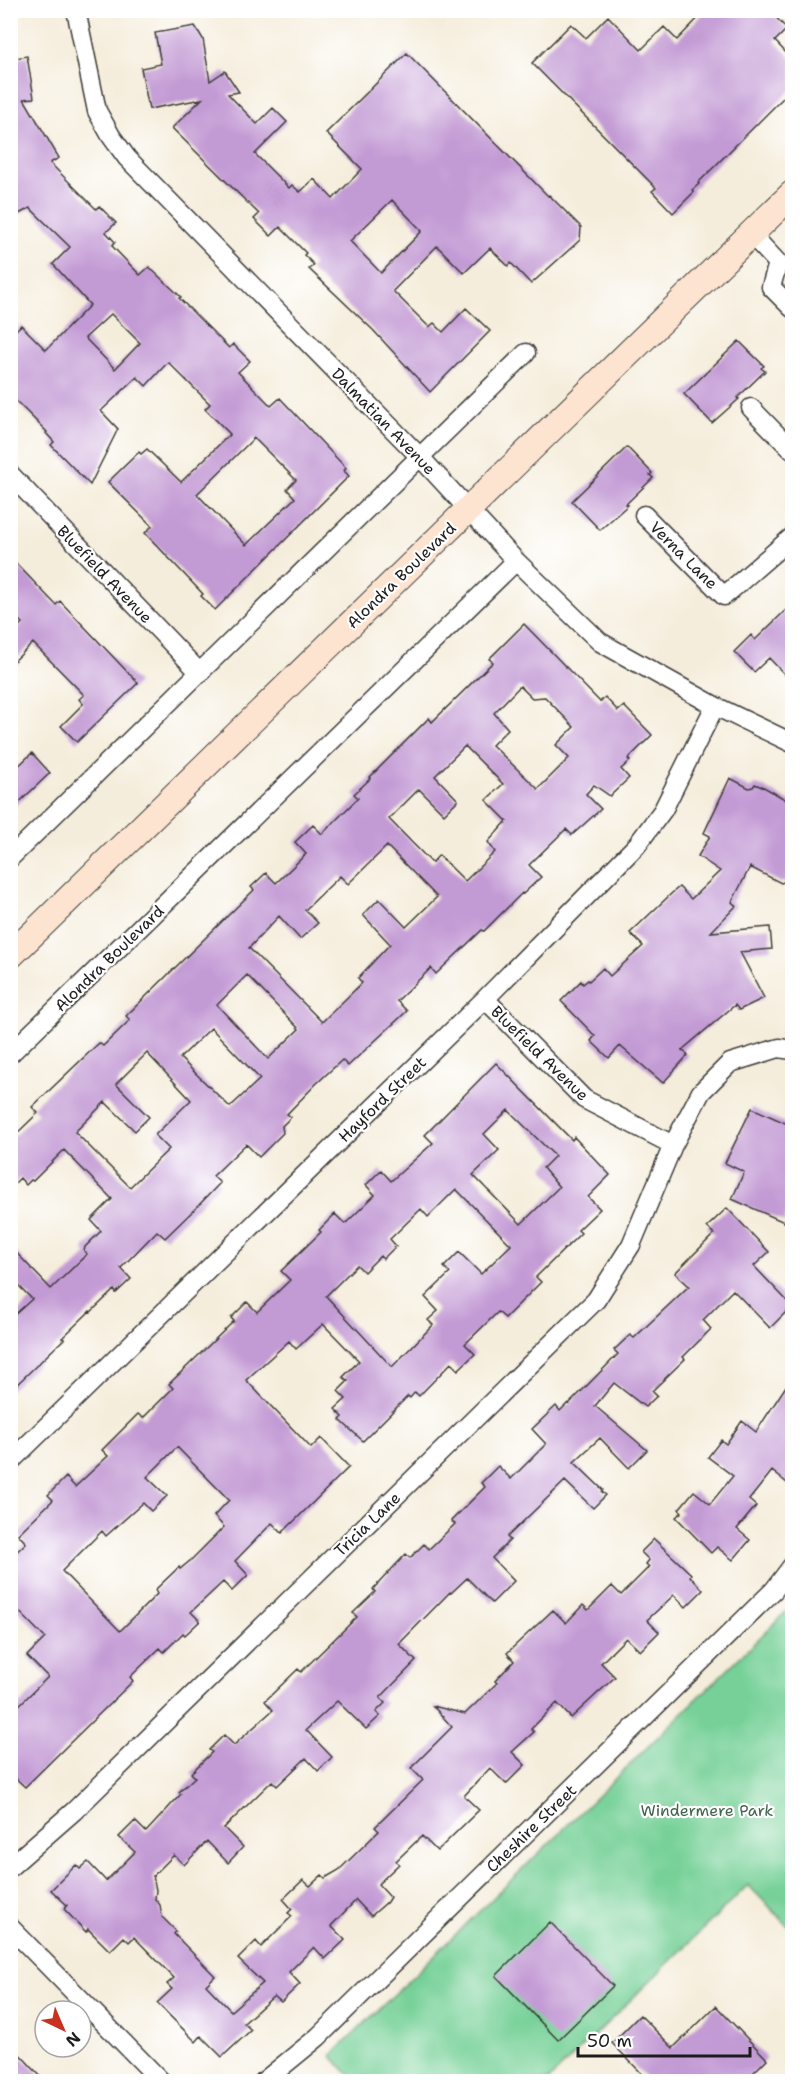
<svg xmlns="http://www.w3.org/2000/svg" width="803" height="2092" font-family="'Shantell Sans',sans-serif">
<rect width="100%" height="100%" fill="#fff"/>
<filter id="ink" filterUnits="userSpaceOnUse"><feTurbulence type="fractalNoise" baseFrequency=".0167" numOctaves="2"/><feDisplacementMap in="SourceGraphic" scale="12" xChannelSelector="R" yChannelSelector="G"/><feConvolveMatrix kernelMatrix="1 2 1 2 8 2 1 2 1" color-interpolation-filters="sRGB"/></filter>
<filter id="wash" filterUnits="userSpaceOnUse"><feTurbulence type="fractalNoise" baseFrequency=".008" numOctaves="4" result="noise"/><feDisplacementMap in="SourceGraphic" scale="24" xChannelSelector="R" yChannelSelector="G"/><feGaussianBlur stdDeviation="1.35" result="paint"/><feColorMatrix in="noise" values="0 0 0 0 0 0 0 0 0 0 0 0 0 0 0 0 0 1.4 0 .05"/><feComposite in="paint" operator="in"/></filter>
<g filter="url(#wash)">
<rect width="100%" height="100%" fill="#f5eddb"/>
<path fill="#76d097" stroke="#49765a" stroke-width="1.5" d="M792,1606v324l-44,-45 -200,196h-192l-25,-25z"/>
<g id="blocks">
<path fill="#c29ad4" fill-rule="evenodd" d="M706,10h63l18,19 -12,12 17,18v30l-94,94 1,1 -7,6 2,2 -21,21 -21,-22 4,-3 -124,-125 39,-39 15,14 22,-22 33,34 23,-23 13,13z
M195,26l8,13 7,42 15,-10 14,21 -11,2 29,30 16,-16 14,14 -32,32 34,34 3,-3 8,7 14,-13 19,20 29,-30 -36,-36 81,-80 141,143 1,-1 32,32 -1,13 -49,44 -20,-21 -3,3 -18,-18 -26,25 -27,-27 -44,45 36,36 5,-4 9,9 23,-24 24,23 -60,61 -57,-62 -64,-61 5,-4 -10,-10 2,-2 -26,-26 -9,9 -17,-17 5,-5 -87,-86 30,-29 -53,10 -8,-41 20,-4 -6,-31zM392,200l30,31 -41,42 -31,-32z
M27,56l7,42 -10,1 35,59 -9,5 46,46 3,-3 17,17 -10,9 9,10 -3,4 28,29 9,-8 32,30 -2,1 50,50 4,-4 17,17 -12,11 33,34 9,-8 66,70 -2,3 5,5 -134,134 -14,-14 2,-2 -58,-61 7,-7 -44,-44 31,-30 2,2 6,-5 34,33 49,-48 -25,-25 5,-5 -42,-42 -22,24 -9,-9 -36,34 17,18 -28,56 -39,-40 3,-3 -8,-9 1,-1 -37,-37v-59l11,-11 25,25 44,-45 -37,-41 17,-17 -40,-39 -20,11v-160zM111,314l29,29 -25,26 -30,-31zM254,438l42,42 -9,9 8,9 -49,47 -49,-51z
M739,341l25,25 -3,2 4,3 -28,27 2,1 -27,24 -28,-29z
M627,447l25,26 -2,2 3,3 -27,26 2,1 -28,25 -28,-29z
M10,557l46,48 4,-4 78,82 -61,59 -16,-16 22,-22 -4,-5 5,-4 -51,-52 -23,22v-30l12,-12 -12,-12z
M792,604v78l-23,-24 -15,14 -20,-20 17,-17 4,5z
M524,624l76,78 5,-5 13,14 6,-5 28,29 -24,24 2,2 -9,8 8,9 -19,18 -16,-11 -8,9 15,15 -29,26 -6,-6 -37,36 12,12 -18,17 -1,-1 -38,38 -2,-1 -46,44 -5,-6 -34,33 10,10 -59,55 -6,-6 -26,24 -29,30 4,3 -9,9 1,7 -24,24 -13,-13 -33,32 7,7 -21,22 -34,33 -8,-7 -36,37 10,11 -15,14 -2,-3 -23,22 -1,-1 -28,27 2,1 -54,52v-72l22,-20 -22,-22v-31l41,43 36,-35 -3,-3 1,-4 16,-16 -10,-11 21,-21 -48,-49 -31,31 -2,-1 -5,5 -6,-7 -10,10v-48l28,-27 -6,-6 67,-64 4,3 27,-26 -4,-4 128,-126 -3,-3 15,-14 10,10 30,-29 -11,-12 18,-17 9,9 36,-36 -4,-4 16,-15 -1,-1 60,-60 3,4 61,-60 -4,-3zM520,686l12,12 13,-1 29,30 -18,18 13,13 -31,31 -46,-44 16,-16 -14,-16zM465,746l38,38 -17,16 21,21 -19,21 7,10 -30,29 -26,-26 -7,8 -43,-44 30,-30 25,25 14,-14 -23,-24zM387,846l50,51 -31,30 -27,-28 -16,16 27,29 -32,34 4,5 -40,39 -73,-74 30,-32 21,23 18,-16 -13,-13 35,-34 8,8zM247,975l52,54 -31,30 -51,-54zM211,1028l49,51 -30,28 -50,-49zM147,1053l44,47 -36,35 14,14 -39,38 -55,-55 30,-30 30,29 14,-14 -33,-33z
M32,753l18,20 -40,38v-37z
M730,778l19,10 4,-1 2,-3 7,3v-1l30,17v76l-11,4 -31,-16 -18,35 4,4 -25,26 59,-5 2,22 -32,3 24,46 -25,12 -4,-5 -53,45 6,5 -25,28 -43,-37 -11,12 -18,-17 4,-5 -34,-35 20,-20 2,3 5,-4 1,1 14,-13 7,8 33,-30 -13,-13 42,-40 7,-6 12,12 29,-28 -22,-15 12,-20 -6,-3z
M496,1063l76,77 2,-3 36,38 -22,22 12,12 -22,21 3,3 -45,44 5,5 -36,36 -7,-6 -33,32 10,10 -17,16 -7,-7 -32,33 -4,-4 -5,6 -2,-2 -45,45 -23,-21 3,-3 -8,-8 11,-10 -8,-8 10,-10 -5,-4 16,-16 -36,-37 -27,25 -7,-8 -43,39 65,68 10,-10 28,29 -67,66 -10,-10 -37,38 13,14 -16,16 -9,-9 -32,30 9,9 -15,14 -2,-2 -19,19 -4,-4 -30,29 3,4 -108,106 -15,-14v-59l38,-37 -21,-21 18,-18 -35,-36v-44l16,-15 -8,-9 35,-34 -5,-5 18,-18 9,10 33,-31 -6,-6 36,-36 5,4 30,-30 -4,-4 65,-63 -3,-3 16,-16 10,10 33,-32 -9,-9 40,-39 -2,-2 16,-16 10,10 30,-29 -9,-10 15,-15 10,11 42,-38 -8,-8zM508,1110l47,46 -12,12 16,19 -38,37 -48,-49 26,-25 -15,-16zM456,1189l55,56 -30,29 -22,-22 -15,15 6,6 -25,24 13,14 -10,9 5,5 -41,42 -66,-71 31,-31 7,7 16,-16 3,3 13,-13 -6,-7 31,-30 7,8zM177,1447l52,53 -15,16 10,11 -33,33 -11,9 -1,-2 -24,23 2,4 -37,37 -58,-60 40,-40 4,5 37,-33 8,8 16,-15 -20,-19z
M752,1108l40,18v75l-8,21 -52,-23 12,-27 -19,-9z
M727,1208l42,44 -15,14 38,40 -22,22 -37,-38 -30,30 8,9 -28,28 2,2 -33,32 5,5 -12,11 -31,-24 -19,23 52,44 -18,18 -29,-30 -26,24 29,28 -1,2 4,3 -13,13 -28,-27 -58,56 3,3 -18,18 22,23 -22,22 -25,-25 -16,15 -1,-1 -51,52 17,17 -36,37 5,5 -9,9 4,4 -14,13 -29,-28 -31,29 26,27 -14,14 -12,-13 -29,28 -5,-5 -48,47 19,19 -15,16 -21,-22 -23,24 -10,-10 -21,21 3,14 -1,9 5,6 2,12 14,14 -2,3 41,42 -9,9 25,26 32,-28 -25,-24 18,-18 5,6 31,-31 -4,-3 4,-4 -9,-10 20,-19 7,6 12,-11 3,3 14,-8 40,-39 -4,-4 48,-47 -12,-12 41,-41 -19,-21 32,8 32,-31 -2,-2 19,-20 -7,-8 46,-43 13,13 17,-18 5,5 24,-24 9,9 28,-28 -3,-3 3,-4 -8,-8 13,-13 37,35 -1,2 13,14 -17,17 -12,-12 -27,25 12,12 -19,19 -14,-13 -25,25 14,14 -44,41 -14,-15 -26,26 3,3 -22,20 13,13 -19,19 -16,-16 -26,28 15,14 -42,41 -15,-15 -26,25 3,3 -21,20 12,13 -3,5 -16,14 -15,-16 -25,26 14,14 -20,19 -11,-12 -25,25 11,12 -19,18 -7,-6 -30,27 7,7 -29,27 -21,-21 -5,6 -39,-39 15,-14 -5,-5 7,-6 -40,-41 -5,5 -5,-5 -14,14 -22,-22 -2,3 -22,-23 3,-4 -16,-15 25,-25 4,4 8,-7 18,19 29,-29 -16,-15 16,-16 11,11 35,-38 -2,-2 16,-15 -4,-4 21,-21 -3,-2 15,-15 10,10 39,-35 -8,-9 33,-32 3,3 56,-55 -4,-4 22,-21 -2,-3 33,-35 4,4 14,-14 5,5 26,-25 -4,-3 34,-34 -4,-4 17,-17 13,13 35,-35 -14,-15 24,-23 4,5 8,-8 1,1 49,-50 -4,-4 16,-15 4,3 55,-52 -14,-13 39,-39 -7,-7z
M792,1377v110l-20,-16 -23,29 7,6 -19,23 13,11 -17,20 -16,-13 -6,6 -35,-36 6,-5 -3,-3 15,-18 16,13 23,-28 -25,-19 13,-17 5,4 16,-23 14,11z
M550,1922l63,64 -55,54 -62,-64z
M716,2006l51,53 -23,23h-94l-38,-39 28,-28 33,33z
M10,2044l36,38h-36z"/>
</g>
</g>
<g filter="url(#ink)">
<use href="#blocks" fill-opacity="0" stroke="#3d3b39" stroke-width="1.5"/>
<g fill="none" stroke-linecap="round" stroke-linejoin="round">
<g stroke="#3d3b39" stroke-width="21">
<path id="minor" d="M76,10l21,101 14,25 16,22 293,299 96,104 84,81 115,64 77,37
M751,234l27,29
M778,263l-7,24 21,21
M751,408l41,42
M10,474l190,199
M644,515l80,81 68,-59
M10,858l516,-505
M485,999l99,100 89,46
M10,1054l506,-493
M10,1462l475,-463 152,-154 26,-35 52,-104
M10,1867l64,-56 522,-511 35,-55 42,-100 28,-53 29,-29 49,-15 13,2
M10,1927l152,155
M263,2082l55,-45 456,-447 18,-24"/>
</g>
<g stroke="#3d3b39" stroke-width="28">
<path id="secondary" d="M10,956l782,-762"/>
</g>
<use href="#minor" stroke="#fff" stroke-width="18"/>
<use href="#secondary" stroke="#fde4d0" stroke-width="26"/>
</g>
</g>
<g text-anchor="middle" stroke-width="4.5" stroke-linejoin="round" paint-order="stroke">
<g font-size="16" fill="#1c1c1c" stroke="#fff">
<text transform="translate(384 421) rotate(46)" y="6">Dalmatian Avenue</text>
<text transform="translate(684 555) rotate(45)" y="6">Verna Lane</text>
<text transform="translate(105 574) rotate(46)" y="6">Bluefield Avenue</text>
<text transform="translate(401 575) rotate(-44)" y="6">Alondra Boulevard</text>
<text transform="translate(109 958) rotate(-44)" y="6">Alondra Boulevard</text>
<text transform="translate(540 1053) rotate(44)" y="6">Bluefield Avenue</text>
<text transform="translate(382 1099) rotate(-44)" y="6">Hayford Street</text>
<text transform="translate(367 1524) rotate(-44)" y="6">Tricia Lane</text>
<text transform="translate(531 1828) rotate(-44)" y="6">Cheshire Street</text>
</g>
<g font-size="16" fill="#40644d" stroke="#fff">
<text x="707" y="1816">Windermere Park</text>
</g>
</g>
<rect width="803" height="2092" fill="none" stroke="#fff" stroke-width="36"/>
<g transform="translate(63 2029) rotate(136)"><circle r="28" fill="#ffffff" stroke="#a4a4a4" stroke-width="1.5"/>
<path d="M0-4.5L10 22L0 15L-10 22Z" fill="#c8321e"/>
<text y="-9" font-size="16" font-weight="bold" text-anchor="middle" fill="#1c1c1c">N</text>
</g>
<path d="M578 2047v9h172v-9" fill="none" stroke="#1c1c1c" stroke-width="3"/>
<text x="587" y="2047" font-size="18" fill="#1c1c1c" stroke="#ffffff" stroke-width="4.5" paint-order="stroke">50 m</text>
</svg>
